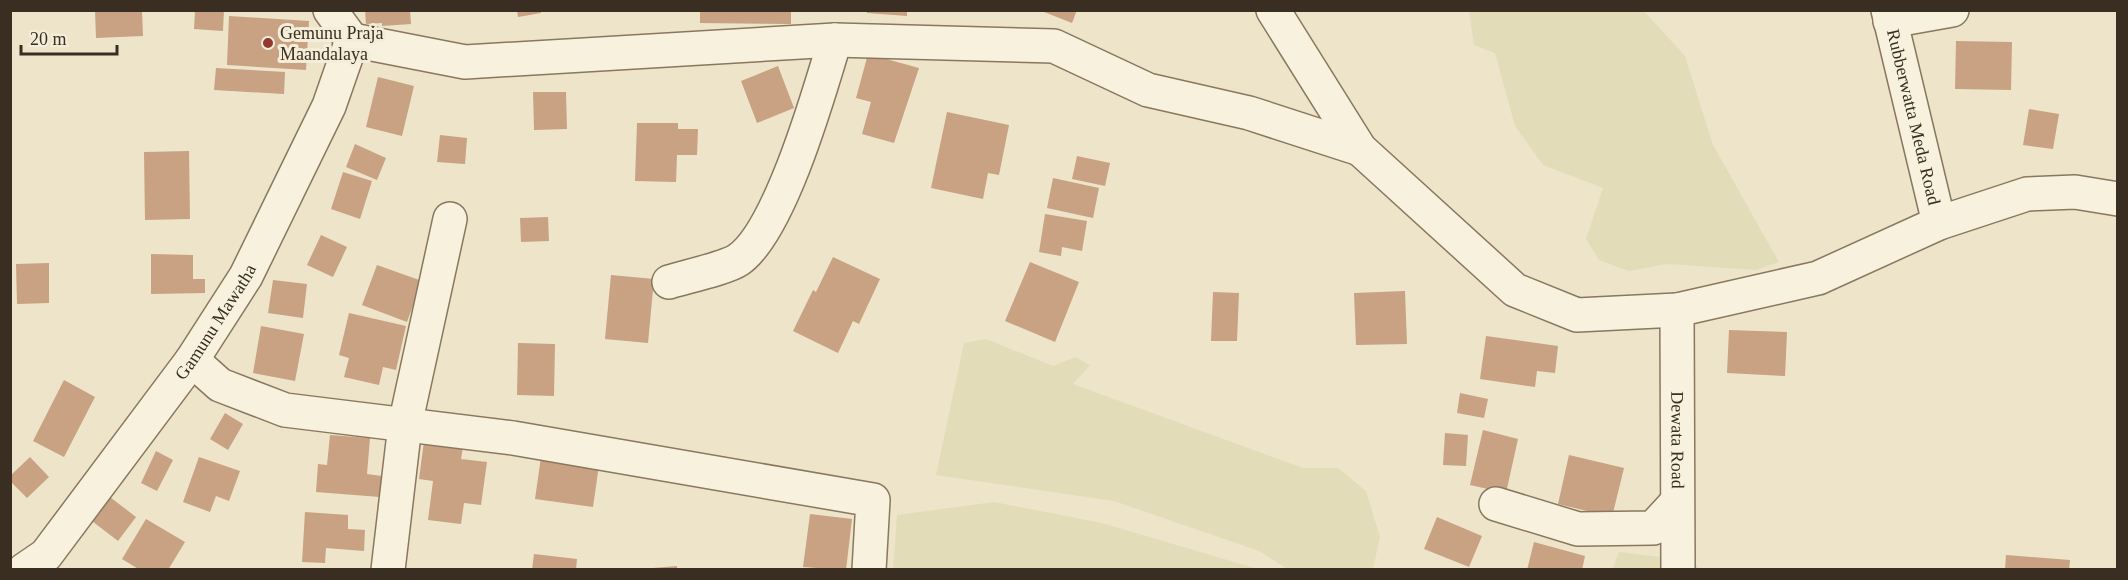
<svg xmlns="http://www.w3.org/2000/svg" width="2128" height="580" font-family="Georgia,serif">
<rect width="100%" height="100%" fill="#ede4ca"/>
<path fill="#e2ddb8" d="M1469,11h175l41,45 28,89 66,117 -23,8 -89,-6 -38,7 -30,-11 -13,-21 17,-51 -60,-23 -28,-39 -20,-73 -21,-8z
M986,339l67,27 22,-9 15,8 -17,19 230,84h35l28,23 14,46 -7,32h-86l-28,-18 -145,-50 -178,-26 28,-132z
M994,502l108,21 156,46h-365l4,-54z
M1619,552l75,9 5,8 -87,1z"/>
<path fill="#c8a282" d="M95,10h47l1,26 -47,2z
M195,10h29l-1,21 -29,-2z
M365,10h45l1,14 -29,2v-3l-16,1z
M517,10h24v3l-23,4z
M700,10h91v14l-91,-1z
M867,10h40v6l-40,-3z
M1039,10h38l-5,13z
M229,16l80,5 -3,49 -79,-5z
M1956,41l56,1 -1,48 -56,-1z
M868,54l51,14 -25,75 -32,-9 9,-32 -15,-4z
M778,66l16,42 -37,15 -16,-42z
M216,68l69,4 -1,22 -70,-4z
M378,77l36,9 -12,50 -36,-9z
M533,92h33l1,37 -33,1z
M2029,109l30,5 -6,35 -30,-4z
M947,112l62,13 -10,50 -11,-2 -5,26 -52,-11z
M637,123h41v6h20l-1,26h-20l-1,27 -41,-1z
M440,135l27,3 -2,26 -28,-2z
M355,144l31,14 -9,22 -31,-13z
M189,151l1,68 -45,1 -1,-68z
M1077,156l33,7 -5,23 -33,-7z
M343,172l29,9 -12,38 -29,-10z
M1053,178l46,10 -6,30 -46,-10z
M1045,214l42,7 -5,30 -20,-4 -1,9 -22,-4z
M548,217l1,24 -28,1 -1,-24z
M321,235l26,12 -14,30 -26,-12z
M151,254l42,1v24h12v14l-54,1z
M833,257l47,22 -21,45 -6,-3 -15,32 -45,-22 20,-41 3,2z
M1030,262l49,20 -24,60 -50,-21z
M49,263v40l-32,1 -1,-40z
M377,265l45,16 -15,41 -45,-17z
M611,275l43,4 -6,64 -43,-4z
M273,280l34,4 -4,34 -35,-5z
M1405,291l2,53 -51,1 -2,-52z
M1213,292l26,1 -2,48h-26z
M349,313l57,13 -10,44 -13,-3 -4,18 -35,-8 5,-19 -10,-3z
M261,326l43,8 -9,47 -42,-8z
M1729,330l58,2 -2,44 -58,-3z
M1486,336l72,10 -3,27 -18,-2 -2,16 -55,-8z
M518,343l37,1 -1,52 -37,-1z
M64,380l31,17 -31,60 -31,-16z
M1460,393l28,6 -4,19 -27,-5z
M225,413l18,11 -15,26 -18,-11z
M1483,430l35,9 -12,54 -36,-8z
M1445,433l23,2 -2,31 -23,-1z
M330,435l40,3 -3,36 15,2 -2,21 -64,-5 2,-28 9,1z
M424,441l39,6 -2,12 26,3 -6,43 -17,-2 -3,21 -33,-4 5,-39 -14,-2z
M156,451l17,9 -16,31 -16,-8z
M1569,455l55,13 -12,49 -54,-13z
M30,457l19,20 -22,21 -17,-17v-5z
M199,457l41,14 -11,30 -13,-5 -6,16 -27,-10z
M541,457l58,8 -6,42 -58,-8z
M106,494l30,23 -18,24 -30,-23z
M305,512l43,3v14l17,1 -1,21 -38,-3 -1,15 -23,-1z
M810,514l42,5 -6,51 -43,-3z
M1437,517l45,19 -13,31 -45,-18z
M146,519l39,23 -17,28h-28l-18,-11z
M1534,542l51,14 -3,14h-55z
M534,554l43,5 -1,11h-44z
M2006,555l64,5 -1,10h-64z
M677,566v4h-24v-2z"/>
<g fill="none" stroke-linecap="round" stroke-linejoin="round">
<g stroke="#89775f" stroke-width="36">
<g id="minor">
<path d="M330,10l22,30"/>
<path d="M1273,10l87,139 155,141 62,25 100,-5 141,-32 121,-55 88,-29 48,-2 43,7"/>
<path id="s1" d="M1888,10l51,213"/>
<path d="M1890,21l62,-11"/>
<path d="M352,40l113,22 370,-22 219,6 94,44 101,23 111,36"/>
<path d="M669,282c16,-5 57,-14 69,-22 42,-28 82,-170 97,-220"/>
<path id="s2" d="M1677,310l1,260"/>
<path d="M192,360l28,25 65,25 228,28 360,62 -4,70"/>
<path d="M1496,504l82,25 75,-1 24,-26"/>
<path id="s3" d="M24,570l22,-15 146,-195 54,-84 83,-170 23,-66"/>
<path d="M388,570l17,-145 45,-206"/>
</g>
</g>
<use href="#minor" stroke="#f8f1dd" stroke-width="33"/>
</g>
<circle fill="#943632" stroke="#f4eed9" stroke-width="2" cx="268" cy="43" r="6"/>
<g text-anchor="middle" stroke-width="6" stroke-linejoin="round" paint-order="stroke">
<g font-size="18" fill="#3a2e22" stroke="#f4eed9" text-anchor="start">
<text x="280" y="39">Gemunu Praja<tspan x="280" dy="21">Maandalaya</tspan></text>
</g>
<g font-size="18" fill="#3a2e22" stroke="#f4eed9">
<text dy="6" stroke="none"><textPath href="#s1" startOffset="110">Rubberwatta Meda Road</textPath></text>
<text dy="6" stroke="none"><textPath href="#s3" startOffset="315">Gamunu Mawatha</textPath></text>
<text dy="6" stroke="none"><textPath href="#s2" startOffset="130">Dewata Road</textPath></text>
</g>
</g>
<rect width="2128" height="580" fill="none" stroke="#3a2e22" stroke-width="24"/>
<path d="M21 45v9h96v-9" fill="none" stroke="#3a2e22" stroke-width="3"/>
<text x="30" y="45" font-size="18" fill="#3a2e22" stroke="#f4eed9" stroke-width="4.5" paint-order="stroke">20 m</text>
</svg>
